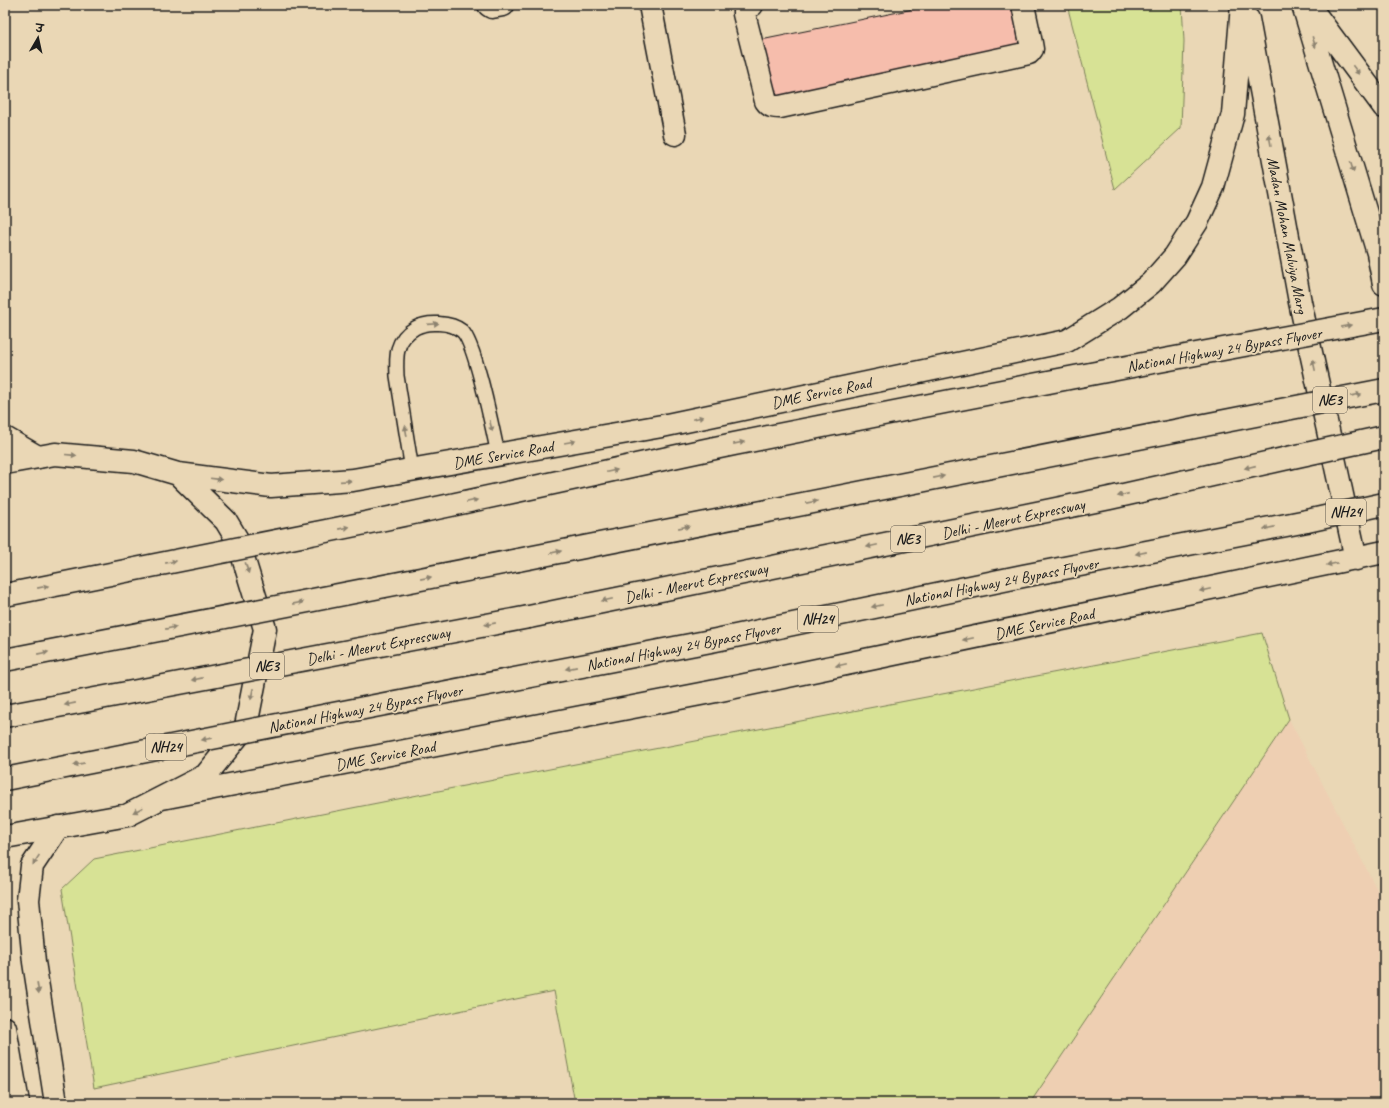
<svg xmlns="http://www.w3.org/2000/svg" width="1389" height="1108" font-family="Caveat,'Playpen Sans Deva',sans-serif">
<rect width="100%" height="100%" fill="#ead7b5"/>
<filter id="ink" filterUnits="userSpaceOnUse"><feTurbulence type="fractalNoise" baseFrequency=".025" numOctaves="2"/><feDisplacementMap in="SourceGraphic" scale="8" xChannelSelector="R" yChannelSelector="G"/><feConvolveMatrix kernelMatrix="1 2 1 2 8 2 1 2 1" color-interpolation-filters="sRGB"/></filter>
<g filter="url(#ink)">
<path fill="#eecfb2" d="M1289,719l95,184v200h-354z"/>
<path fill="#d7e295" stroke="#7a7f58" d="M1067,5h115l2,36 -3,87 -66,61z
M1262,633l27,86 -259,384h-455l-21,-112 -460,97 -32,-199 32,-30 476,-94z"/>
<path fill="#f6bdac" stroke="#1c1c1c" d="M933,5h81l9,45 -249,50 -13,-60z"/>
<g fill="none" stroke-linecap="round" stroke-linejoin="round">
<g stroke="#1c1c1c" stroke-width="16">
<path id="service" d="M412,470l-15,-94c-1,-20 -2,-36 18,-48 12,-7 36,-6 47,3 14,13 31,101 36,123"/>
</g>
<g stroke="#1c1c1c" stroke-width="25">
<path id="minor" d="M489,5l3,2 11,-2
M650,5l25,129
M752,5l-6,1 -2,4v4l22,87c4,6 8,6 14,6l249,-54 3,-4 -1,-6 -8,-38
M5,438l33,19"/>
</g>
<g stroke="#1c1c1c" stroke-width="25">
<path id="tertiary" d="M5,1028l13,75
M56,1103l-22,-141 -6,-62 4,-34 26,-39"/>
</g>
<g stroke="#1c1c1c" stroke-width="25">
<path id="secondary" d="M1303,5l75,248 6,31
M1309,6l75,101
M1248,19l52,283 56,257
M5,463l50,-9 79,7 44,13 48,47 12,20 27,88 -19,97 -40,49 -78,40 -123,22
M178,474l93,12 82,-6 309,-54 405,-85 53,-33 31,-25 24,-27 22,-34 16,-35 20,-73 9,-109
M162,798l554,-107 668,-139"/>
</g>
<g stroke="#1c1c1c" stroke-width="25">
<path id="trunk" d="M306,535c143,-28 285,-61 428,-91 177,-36 354,-70 532,-103
M328,715l388,-75 307,-64 284,-55"/>
</g>
<g stroke="#1c1c1c" stroke-width="25">
<path id="motorway" d="M518,560l758,-149
M529,617l581,-119 178,-40"/>
</g>
<use href="#service" stroke="#ead7b5" stroke-width="13"/>
<use href="#minor" stroke="#ead7b5" stroke-width="22"/>
<use href="#tertiary" stroke="#ead7b5" stroke-width="22"/>
<use href="#secondary" stroke="#ead7b5" stroke-width="22"/>
<use href="#trunk" stroke="#ead7b5" stroke-width="22"/>
<use href="#motorway" stroke="#ead7b5" stroke-width="22"/>
<g stroke="#1c1c1c" stroke-width="25" stroke-linecap="butt">
<path id="trunk-bridge" d="M1266,341l118,-22
M1307,521l77,-17
M5,595l301,-60
M5,779l323,-64"/>
</g>
<g stroke="#1c1c1c" stroke-width="25" stroke-linecap="butt">
<path id="motorway-bridge" d="M1276,411l108,-21
M1288,458l96,-21
M5,660l513,-100
M5,716l524,-99"/>
</g>
<use href="#trunk-bridge" stroke="#ead7b5" stroke-width="22"/>
<use href="#motorway-bridge" stroke="#ead7b5" stroke-width="22"/>
</g>
<defs><path id="oneway-solid" d="M-6-.8H1V-3.2L6.5 0L1 3.2V.8H-6Z"/></defs>
<g fill="#8d8370">
<use href="#oneway-solid" transform="translate(1314 42) rotate(73)"/>
<use href="#oneway-solid" transform="translate(1356 70) rotate(53)"/>
<use href="#oneway-solid" transform="translate(1270 140) rotate(-100)"/>
<use href="#oneway-solid" transform="translate(1352 167) rotate(73)"/>
<use href="#oneway-solid" transform="translate(433 324) rotate(-4)"/>
<use href="#oneway-solid" transform="translate(1346 326) rotate(-11)"/>
<use href="#oneway-solid" transform="translate(1314 365) rotate(-102)"/>
<use href="#oneway-solid" transform="translate(1356 395) rotate(-11)"/>
<use href="#oneway-solid" transform="translate(698 418) rotate(-12)"/>
<use href="#oneway-solid" transform="translate(491 426) rotate(76)"/>
<use href="#oneway-solid" transform="translate(406 431) rotate(-99)"/>
<use href="#oneway-solid" transform="translate(570 442) rotate(-10)"/>
<use href="#oneway-solid" transform="translate(739 443) rotate(-11)"/>
<use href="#oneway-solid" transform="translate(71 455) rotate(5)"/>
<use href="#oneway-solid" transform="translate(1250 467) rotate(167)"/>
<use href="#oneway-solid" transform="translate(612 471) rotate(-12)"/>
<use href="#oneway-solid" transform="translate(939 477) rotate(-11)"/>
<use href="#oneway-solid" transform="translate(216 479) rotate(7)"/>
<use href="#oneway-solid" transform="translate(346 481) rotate(-4)"/>
<use href="#oneway-solid" transform="translate(1123 495) rotate(167)"/>
<use href="#oneway-solid" transform="translate(472 501) rotate(-12)"/>
<use href="#oneway-solid" transform="translate(812 502) rotate(-11)"/>
<use href="#oneway-solid" transform="translate(684 527) rotate(-11)"/>
<use href="#oneway-solid" transform="translate(344 528) rotate(-11)"/>
<use href="#oneway-solid" transform="translate(1269 528) rotate(169)"/>
<use href="#oneway-solid" transform="translate(872 546) rotate(168)"/>
<use href="#oneway-solid" transform="translate(556 552) rotate(-11)"/>
<use href="#oneway-solid" transform="translate(1141 553) rotate(169)"/>
<use href="#oneway-solid" transform="translate(171 562) rotate(-11)"/>
<use href="#oneway-solid" transform="translate(1332 564) rotate(168)"/>
<use href="#oneway-solid" transform="translate(247 568) rotate(73)"/>
<use href="#oneway-solid" transform="translate(426 578) rotate(-11)"/>
<use href="#oneway-solid" transform="translate(43 587) rotate(-11)"/>
<use href="#oneway-solid" transform="translate(1205 590) rotate(168)"/>
<use href="#oneway-solid" transform="translate(607 600) rotate(168)"/>
<use href="#oneway-solid" transform="translate(298 603) rotate(-11)"/>
<use href="#oneway-solid" transform="translate(877 606) rotate(168)"/>
<use href="#oneway-solid" transform="translate(490 624) rotate(169)"/>
<use href="#oneway-solid" transform="translate(171 628) rotate(-11)"/>
<use href="#oneway-solid" transform="translate(968 639) rotate(168)"/>
<use href="#oneway-solid" transform="translate(43 653) rotate(-11)"/>
<use href="#oneway-solid" transform="translate(841 665) rotate(168)"/>
<use href="#oneway-solid" transform="translate(571 668) rotate(169)"/>
<use href="#oneway-solid" transform="translate(197 679) rotate(169)"/>
<use href="#oneway-solid" transform="translate(252 694) rotate(101)"/>
<use href="#oneway-solid" transform="translate(70 704) rotate(169)"/>
<use href="#oneway-solid" transform="translate(207 739) rotate(169)"/>
<use href="#oneway-solid" transform="translate(79 764) rotate(169)"/>
<use href="#oneway-solid" transform="translate(138 810) rotate(153)"/>
<use href="#oneway-solid" transform="translate(36 860) rotate(124)"/>
<use href="#oneway-solid" transform="translate(38 988) rotate(81)"/>
</g>
</g>
<g text-anchor="middle" stroke-width="3.5" stroke-linejoin="round" paint-order="stroke">
<g fill="#ead7b5" stroke="#5a544a" stroke-width="1">
<rect x="1313" y="387" width="34" height="26" rx="3"/>
<rect x="1326" y="499" width="40" height="26" rx="3"/>
<rect x="891" y="526" width="34" height="26" rx="3"/>
<rect x="798" y="606" width="40" height="26" rx="3"/>
<rect x="250" y="653" width="34" height="26" rx="3"/>
<rect x="146" y="734" width="40" height="26" rx="3"/>
</g>
<g font-size="15" font-weight="bold" fill="#1c1c1c">
<text x="1330" y="405">NE3</text>
<text x="1346" y="517">NH24</text>
<text x="908" y="544">NE3</text>
<text x="818" y="624">NH24</text>
<text x="267" y="671">NE3</text>
<text x="166" y="752">NH24</text>
</g>
<g font-size="16" fill="#1c1c1c" stroke="#ead7b5">
<text transform="translate(1288 235) rotate(79)" y="6">Madan Mohan Malviya Marg</text>
<text transform="translate(1224 349) rotate(-10)" y="6">National Highway 24 Bypass Flyover</text>
<text transform="translate(821 392) rotate(-12)" y="6">DME Service Road</text>
<text transform="translate(503 454) rotate(-10)" y="6">DME Service Road</text>
<text transform="translate(1013 518) rotate(-12)" y="6">Delhi - Meerut Expressway</text>
<text transform="translate(1001 581) rotate(-11)" y="6">National Highway 24 Bypass Flyover</text>
<text transform="translate(696 582) rotate(-12)" y="6">Delhi - Meerut Expressway</text>
<text transform="translate(1044 623) rotate(-12)" y="6">DME Service Road</text>
<text transform="translate(378 645) rotate(-11)" y="6">Delhi - Meerut Expressway</text>
<text transform="translate(683 646) rotate(-11)" y="6">National Highway 24 Bypass Flyover</text>
<text transform="translate(365 708) rotate(-11)" y="6">National Highway 24 Bypass Flyover</text>
<text transform="translate(385 755) rotate(-11)" y="6">DME Service Road</text>
</g>
</g>
<rect width="1389" height="1108" fill="none" stroke="#ead7b5" stroke-width="20"/>
<rect x="10" y="10" width="1369" height="1088" fill="none" stroke="#1c1c1c" stroke-width="1.5" filter="url(#ink)"/>
<g transform="translate(38 38) rotate(9)" stroke="#ead7b5" stroke-width="3" paint-order="stroke">
<path d="M0-3L7 15L0 10L-7 15Z" fill="#1c1c1c"/>
<text y="-6" font-size="11" font-weight="bold" text-anchor="middle" fill="#1c1c1c">उ</text>
</g>
</svg>
